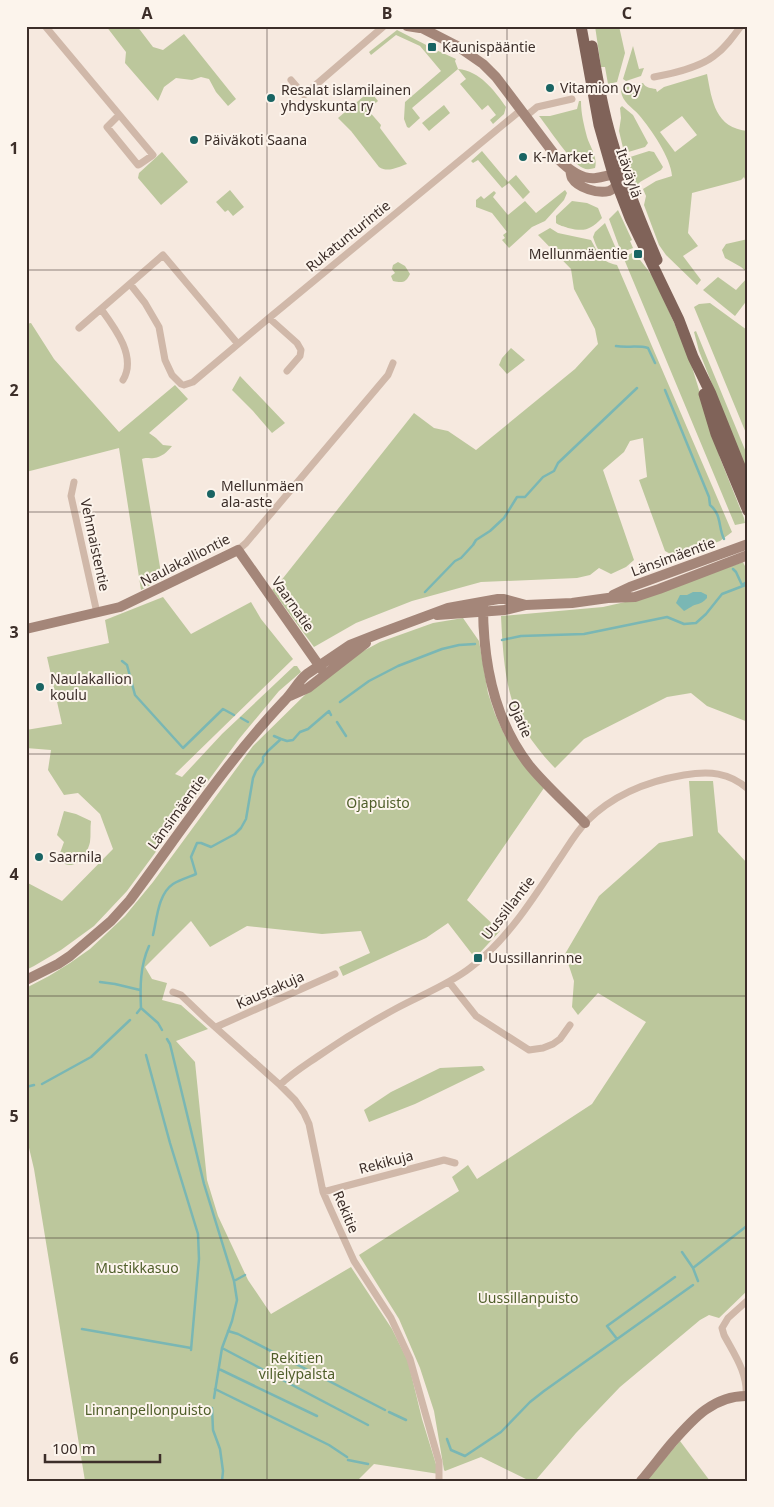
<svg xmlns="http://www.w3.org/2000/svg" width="774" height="1507" font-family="'Noto Sans',sans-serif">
<rect width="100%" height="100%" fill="#f6e9df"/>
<path fill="#bcc79c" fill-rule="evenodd" d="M106,26h31l16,21 10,3 21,-16 52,65 -8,7 -12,-14 -7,-13 -8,-2 -9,3 -16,-2 -12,9 -6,14 -33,-38 1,-11z
M595,26h24l6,27 -8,29 -9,2 -3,-17h-4z
M397,30l37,19 22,10 -1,2 3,8c22,2 36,21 48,38l-2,7 -11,10 -3,-4 6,-5 -8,-10 -6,5 -22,-26 6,-5 -8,-10 -46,39 8,10 -11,10 -2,-1 -3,-8 1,-17 36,-31 -21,-25 -24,-11 -25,20 -2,-3z
M633,46l6,23 5,-1 -3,8 -15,5 -3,-2z
M707,74c5,27 8,54 41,57v56l-4,-10 -3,3 -49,13 -4,40 10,13 -15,10 18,24 -4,5 -31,-30 -7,-10 -15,-40 2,-9 -3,-7 13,-8 16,-5c-1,-18 -21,-47 -33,-61 -7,-8 -17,-13 -18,-24l1,-3 21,-5c3,5 7,5 13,6l1,3 7,-5zM682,116l15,19 -22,17 -15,-20z
M370,91l8,10 -10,9 13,15 -1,3 27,36c-9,3 -19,9 -28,3l-28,-36 -13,-13z
M579,101h2c0,13 3,24 6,36 3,10 11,20 8,31 -4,1 -8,2 -12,0 -12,-5 -35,-41 -44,-52h11l27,-7z
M444,105l6,8 -21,18 -7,-8z
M622,106l11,9 15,28 -3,4 -20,6 -1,-1 -5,-21 2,-13 -1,-10z
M482,151l26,31 8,-7 14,17 -7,7 -14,-16 -7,5 -24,-28 -5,3 -2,-2z
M649,151l5,1 9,15 -2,3 -21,12 -5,6 -9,-28 1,-2z
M162,152l26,30 -27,23 -23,-27 1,-5z
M230,190l14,17 -11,9 -5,-6 -3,2 -9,-10z
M565,190l2,3 -3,7 -19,21 -13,6 -23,21 -7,-8 3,-2 -2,-3 4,-3 -15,-19 -16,-6v-7l5,-4 3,3 10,-8 2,2 -3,4 15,18 17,-14 11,12z
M572,201l15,2 11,5 4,10c-12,12 -17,14 -34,10 -5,-2 -8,-2 -12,-5v-7z
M618,210l14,30 -2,1 3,7 -8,3 -5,-2 -11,-30z
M605,223l12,28 -2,4c-14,4 -18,-6 -22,-18l2,-5z
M550,228l8,5 33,7c7,13 10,22 26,25l115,267 -12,9 -44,16 -11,-6 -26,-71 8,-3 -4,-39 -13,3 -6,11 -21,18 31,90 -8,7 -15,7 -12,-6 -9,7 -13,3 -96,4 -69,19 -56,22 -42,24 -42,-57 4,-3 138,-174 20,15 14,3 28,19 99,-81 23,-25 -3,-15 -21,-40 -3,-20 -33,-34z
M748,239v34l-7,-6 -16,-9 -3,-8 4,-6z
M634,252l20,26 34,76 32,104 24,60 1,5 -10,2 -111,-266v-2z
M398,262l7,4 5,8c-4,9 -8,9 -17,7l-2,-5 4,-3 -3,-4 1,-4z
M718,277l18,13 12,-13v22l-13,17 -32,-26z
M710,303l37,27 1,-2v110l-54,-131 5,-3z
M31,323l23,36 65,73 56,-47 13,14 -39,34 7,5 7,7 9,1c-5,6 -10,11 -18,12 -5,1 -7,-1 -12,1l20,120 -21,11 -22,-142 -93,24v-148z
M696,331l52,126v18l-49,-124 -5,-19z
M511,348l14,12 -18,14 -8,-9 3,-7z
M240,376l45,47 -13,10 -19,-22 -21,-21z
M743,562l5,10v150l-41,-16 -16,-13 -24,4 -83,42 -29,29c-11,-11 -20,-23 -29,-36 -21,-34 -23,-76 -25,-116l102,-9 31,-7z
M163,597l28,37 60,-32 10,17 32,40 -118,115 7,3 40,-43 72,-68h3l4,6 -22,19 -40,48 -112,152 -33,35 -33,24 -27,16 -8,4v-88l36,19 51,-52 -13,-35 -22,-21 -14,2 -16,-25 3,-20 -25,-2v-18l36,-6 -15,-67 62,-14 -4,-23z
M463,618l16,23 9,52 7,21 9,20 40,54 -77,112 33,31 -25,27 -27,-35 -22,15 -83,38 -4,-9 31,-14 -9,-22 -39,3 -75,-8 -37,21 -19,-26 -46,46 7,12 15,4 -5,17 19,5 27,24 -32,12 19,21 12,118 11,36 30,64 23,34 80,-47 41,62 16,32 14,58 17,55 -65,-10 -17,17h-272l-51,-312 -8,-34v-147l23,-12 21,-13 20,-14 35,-33 28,-34 100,-136 60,-59 41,-31 26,-14 53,-19z
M689,781h24l5,51 30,32v426l-29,28 -10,-3 -9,5 -80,67 -44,46 -41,48h-5l-49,-24 -36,14 -1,-1 -10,-59 -14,-43 -21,-49 -40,-64 100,-64 -7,-14 16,-12 9,14 115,-75 54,-82 -48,-29 -20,22 -6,-8 2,-26 -9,-27 34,-58 60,-53 34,-7z
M64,811l12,3 15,7c-1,7 0,14 -1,21 -3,14 -18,33 -31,17l1,-6 4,-11 -7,-7z
M482,1066l3,4 -70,34 -46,18 -5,-12 27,-18 49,-24z
M680,1441l30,40h-64z"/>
<path fill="#7ab7b4" d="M693,592h8l6,3v3c-7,8 -11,5 -16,9 -3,1 -4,3 -7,4l-8,-8 4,-8h7z"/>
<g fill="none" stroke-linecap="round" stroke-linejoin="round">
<path stroke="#7ab7b4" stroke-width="2.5" d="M616,346c10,2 22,-1 32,2l7,15
M665,390l44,107 1,8c12,10 8,22 14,34
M733,569l3,3 6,13 6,-4
M425,592l30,-31 6,-3 12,-13 3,-5 14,-9 14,-13 13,-21h8l18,-20 11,-6 4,-8 79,-75
M502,640l19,-4 63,-2 83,-17 17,7 12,-1 10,-9 16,-20 26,-10
M122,661l5,4 8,30 48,53 40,-39 11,6
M340,702l29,-21 29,-15 44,-17 17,-4 16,-1
M241,718l7,4
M337,722l9,14
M274,736l7,3
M153,935c4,-16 5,-41 20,-51 6,-4 16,-7 23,-10l-5,-17 6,-14h4l10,4 24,-13 6,-6 5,-9 7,-41 3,-7 7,-9v-5l6,-7 12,-11 6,2 6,-1 7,-8 8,-3 21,-18 2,4
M100,982l15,2 25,6
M141,1008l17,15 4,7
M137,1013l4,-5c-1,-21 -1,-42 8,-62
M167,1039l3,5 34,140 30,97 3,19 -5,21 -10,27 -8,50
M146,1055l24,88 28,91 1,25 -8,91
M42,1084l49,-27 39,-37
M26,1087l8,-2
M682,1252l11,16 5,13
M693,1268l55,-43
M234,1281l11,-6
M82,1329l109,19
M228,1331l10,3 147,76
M617,1339l-10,-13 68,-49
M222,1348l146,77
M219,1369l98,47
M215,1389l114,56 18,12
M212,1408l1,22 7,19 3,22 -1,10
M389,1412l17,8
M447,1439l4,11 14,6 36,-24 29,-30 14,-11 149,-106
M348,1460l20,4"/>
<path stroke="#d0b8a9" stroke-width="7" d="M45,26l108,129 -13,9 -2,1 -31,-38 12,-12
M654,77c17,-3 46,-10 60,-21 11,-8 19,-19 27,-30
M291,80l13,15 80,-69
M526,116l11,-9 35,-8
M130,284l15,19 14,24 6,33 7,15 9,9 3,1 9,-3 76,-64 252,-208
M101,309c14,19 36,48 22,71
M269,318l28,25 4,7 -1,6 -13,15
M79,328l84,-73 75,89
M74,482l-3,14 26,117
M238,550l8,-7 131,-155 11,-13 5,-12
M449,982l27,34 53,34 14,-2 10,-4 7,-5 10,-14
M173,992l8,3 25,24 74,66 15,15 9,13 5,11 14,68 7,16 24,53 37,57 19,41 29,103v19
M216,1027l119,-53
M280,1085c11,-11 24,-19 37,-28 26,-18 52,-34 80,-49 24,-13 51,-23 73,-40 36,-27 61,-66 86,-104 10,-14 19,-31 31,-43 26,-26 61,-40 97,-46 25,-4 45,-3 64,14
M323,1192l121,-32 11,3
M746,1396c2,-23 -12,-42 -22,-61l-2,-7 6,-10 20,-18"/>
<path stroke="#a48679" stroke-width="10" d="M407,26l13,2
M418,26l39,20 26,18 13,13 62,82c10,10 23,21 38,19 14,-2 13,-5 28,-1 -4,4 -9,12 -15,14 -11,3 -31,-3 -37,-13 -1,-2 -1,-5 -2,-8
M613,595l17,-8 118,-43
M483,605c0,55 11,115 46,160 16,20 38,39 56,58
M437,615l68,-5 21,-5 46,-2 36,-5 27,-1 24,-8 89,-34
M26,629l94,-22 118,-57 87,124
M290,696l18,-8 58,-45
M26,980l32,-16 12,-8 41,-35 19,-21c50,-67 97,-139 155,-200 8,-8 13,-19 22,-26l43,-29 28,-11 70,-26 50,-9h6l22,6
M641,1481c10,-12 20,-25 30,-37 21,-24 42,-49 77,-48"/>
<path stroke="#806359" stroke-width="11" d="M581,26l18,99 14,49 17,44 49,102 14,37 18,37 37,92
M592,46c5,31 10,61 19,91 12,42 29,83 46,123
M704,394l12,40 32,77"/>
</g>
<path fill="none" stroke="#3c2e29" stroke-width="1" stroke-opacity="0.55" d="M267,26v1455M507,26v1455M26,270h722M26,512h722M26,754h722M26,996h722M26,1238h722"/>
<g fill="#196463" stroke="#fcf4ec" stroke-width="2">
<rect x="427" y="42" width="10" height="10" rx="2.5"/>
<circle cx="550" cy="88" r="5"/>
<circle cx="271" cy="98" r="5"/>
<circle cx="194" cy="140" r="5"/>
<circle cx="523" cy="157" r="5"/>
<rect x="633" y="249" width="10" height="10" rx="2.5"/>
<circle cx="211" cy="494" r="5"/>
<circle cx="40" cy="687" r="5"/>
<circle cx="39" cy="857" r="5"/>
<rect x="473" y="953" width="10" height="10" rx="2.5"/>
</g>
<g text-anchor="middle" stroke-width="4" stroke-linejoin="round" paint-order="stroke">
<g font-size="14" fill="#3c2e29" stroke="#fcf4ec" text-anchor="start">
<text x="442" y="52">Kaunispääntie</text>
<text x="560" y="93">Vitamion Oy</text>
<text x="281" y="95">Resalat islamilainen<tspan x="281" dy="16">yhdyskunta ry</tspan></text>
<text x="204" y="145">Päiväkoti Saana</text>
<text x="533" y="162">K-Market</text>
<text x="628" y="259" text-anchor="end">Mellunmäentie</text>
<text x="221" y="491">Mellunmäen<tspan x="221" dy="16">ala-aste</tspan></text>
<text x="50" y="684">Naulakallion<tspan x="50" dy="16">koulu</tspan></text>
<text x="49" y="862">Saarnila</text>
<text x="488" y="963">Uussillanrinne</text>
</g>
<g font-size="14" fill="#3c2e29" stroke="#fcf4ec">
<text transform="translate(629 173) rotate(71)" y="5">Itäväylä</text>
<text transform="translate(348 236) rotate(-39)" y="5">Rukatunturintie</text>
<text transform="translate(95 545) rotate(78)" y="5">Vehmaistentie</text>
<text transform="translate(673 557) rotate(-20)" y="5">Länsimäentie</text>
<text transform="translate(185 560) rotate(-27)" y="5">Naulakalliontie</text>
<text transform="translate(293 604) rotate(55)" y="5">Vaarnatie</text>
<text transform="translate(520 719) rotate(66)" y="5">Ojatie</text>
<text transform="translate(177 812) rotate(-54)" y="5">Länsimäentie</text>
<text transform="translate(508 908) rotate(-52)" y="5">Uussillantie</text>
<text transform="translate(270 990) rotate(-24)" y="5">Kaustakuja</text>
<text transform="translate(386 1162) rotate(-15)" y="5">Rekikuja</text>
<text transform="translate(346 1212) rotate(67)" y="5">Rekitie</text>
</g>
<g font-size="14" fill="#4f5e2a" stroke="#fcf4ec">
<text x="378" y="808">Ojapuisto</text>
<text x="137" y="1273">Mustikkasuo</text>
<text x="528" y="1303">Uussillanpuisto</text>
<text x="297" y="1363">Rekitien<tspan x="297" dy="16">viljelypalsta</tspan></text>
<text x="148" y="1415">Linnanpellonpuisto</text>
</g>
</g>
<rect width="774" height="1507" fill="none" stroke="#fcf4ec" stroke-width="55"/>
<path d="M45 1454v8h115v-8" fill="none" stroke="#3c2e29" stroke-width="2.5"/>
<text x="52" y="1454" font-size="15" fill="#3c2e29" stroke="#fcf4ec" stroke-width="4" paint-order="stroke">100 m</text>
<rect x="28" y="28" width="718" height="1452" fill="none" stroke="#3c2e29" stroke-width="2"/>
<g font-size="16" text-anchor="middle" font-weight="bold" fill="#3c2e29">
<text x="147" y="19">A</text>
<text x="387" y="19">B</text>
<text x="627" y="19">C</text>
<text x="14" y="154">1</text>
<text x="14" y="396">2</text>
<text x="14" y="638">3</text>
<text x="14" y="880">4</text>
<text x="14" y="1122">5</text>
<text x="14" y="1364">6</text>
</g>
</svg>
